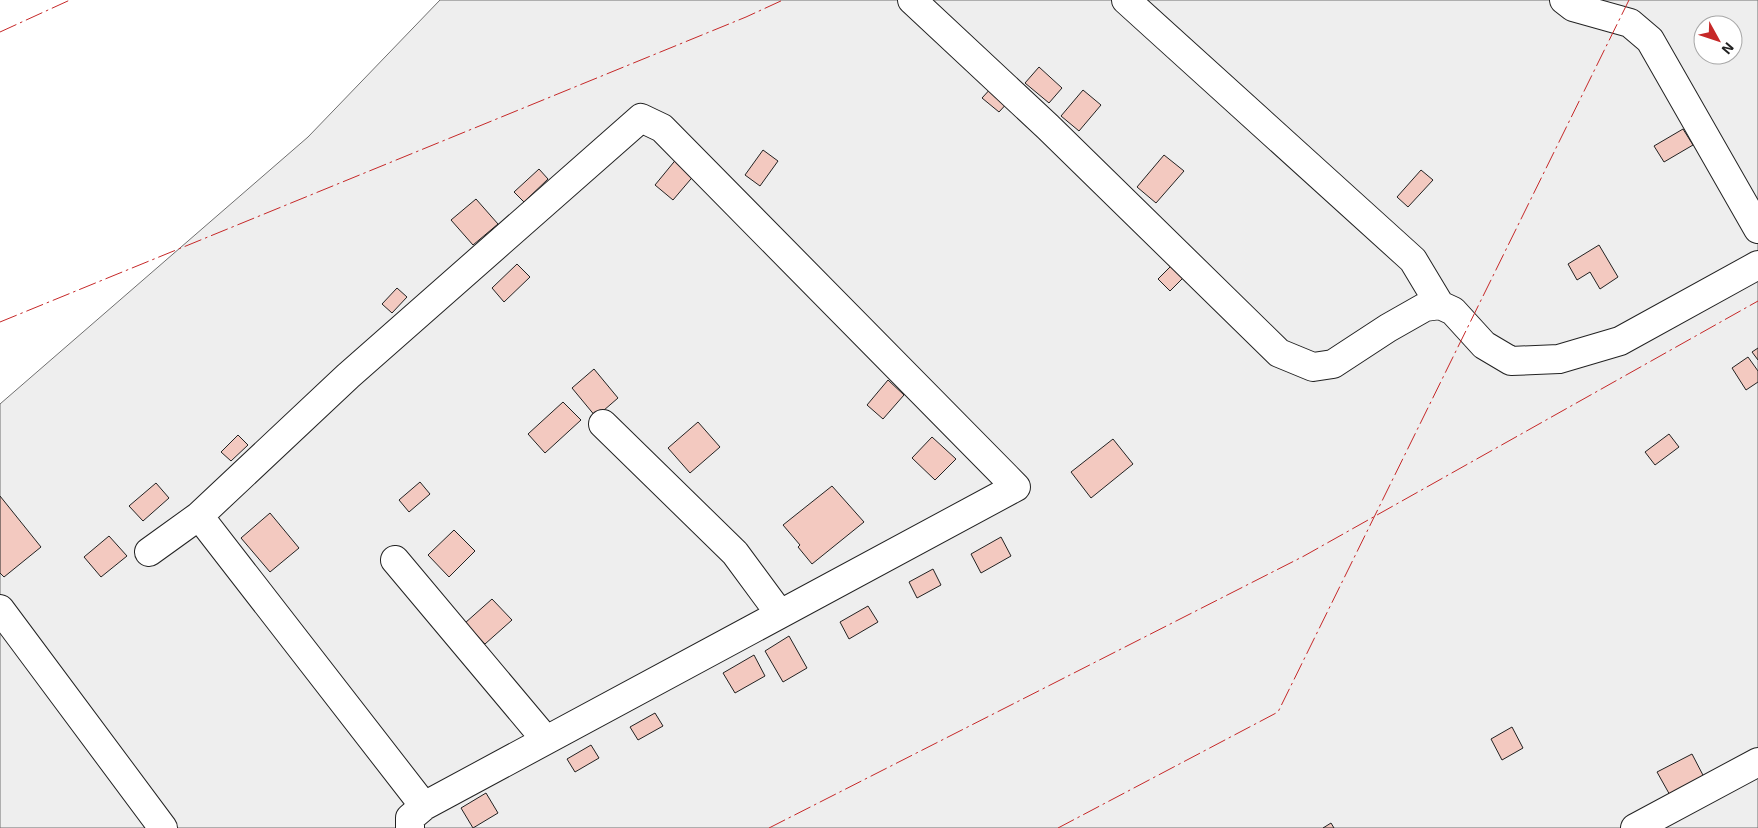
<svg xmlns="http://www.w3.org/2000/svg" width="1758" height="828" font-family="'Exo 2',sans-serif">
<rect width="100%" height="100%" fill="#fff"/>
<path fill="#eee" stroke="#6f6f6f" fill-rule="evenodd" d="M440,0h1318v828h-1758v-424l308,-267zM1703,25h30v30h-30z"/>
<path fill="#f3c9c0" stroke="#222" d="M1039,67l23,21 -13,15 -24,-20z
M993,86l17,14 -11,12 -17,-14z
M1083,90l18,15 -22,26 -18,-15z
M1683,129l10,16 -29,17 -10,-16z
M763,150l15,11 -18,25 -15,-11z
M1164,155l20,16 -28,32 -19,-16z
M678,157l18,16 -23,27 -18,-15z
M539,169l9,10 -24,23 -10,-10z
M1421,170l12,10 -25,27 -11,-10z
M476,199l22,25 -25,21 -22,-25z
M1599,245l19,32 -18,12 -10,-17 -13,8 -9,-16z
M1175,262l12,12 -17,17 -12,-12z
M517,264l13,13 -26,25 -12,-14z
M397,288l10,9 -15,16 -10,-9z
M1758,348v12l-6,-8z
M1748,357l10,14v11l-12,8 -14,-22z
M594,369l24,29 -22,19 -24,-29z
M888,380l16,15 -21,24 -16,-14z
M563,402l18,18 -36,33 -17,-19z
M698,422l22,25 -30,26 -22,-25z
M1669,434l10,13 -24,18 -10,-13z
M238,435l10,10 -17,16 -10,-9z
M932,437l24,22 -21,21 -23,-22z
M1113,439l20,25 -42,34 -20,-26z
M420,482l10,12 -21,18 -10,-12z
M156,483l13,15 -26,23 -14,-15z
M832,486l32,36 -52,42 -14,-17 2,-2 -17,-20z
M0,496l41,51 -37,30 -4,-4z
M270,513l29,35 -29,24 -29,-34z
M454,530l21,21 -26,26 -21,-22z
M109,536l18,20 -26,21 -17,-20z
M1001,537l10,19 -30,17 -10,-19z
M933,569l8,16 -24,13 -8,-16z
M492,599l20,21 -27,24 -20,-21z
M868,606l10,16 -29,17 -9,-17z
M789,636l18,32 -24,14 -18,-31z
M754,655l11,21 -30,17 -12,-20z
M655,713l8,13 -25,14 -8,-13z
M1512,727l11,21 -21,12 -11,-21z
M591,745l8,13 -24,14 -8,-13z
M1692,754l13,25 -34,18 -14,-25z
M486,793l12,20 -25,15 -12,-20z
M1331,823l3,5h-11z"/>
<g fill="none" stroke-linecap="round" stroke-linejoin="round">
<g stroke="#222" stroke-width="30">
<path id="minor" d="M912,0l136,127 231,226 34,14 20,-3 55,-36 37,-21 15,-2 13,6 31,34 27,16 48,-2 61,-18 138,-76
M1126,0l287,260 27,45
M1564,0l9,7 57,16 20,17 108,189
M603,424l132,129 45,61
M199,516l225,290
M149,552l50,-36 149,-140 293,-258 21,10 354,359 -592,319 -14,12v10
M395,560l151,180
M0,609l163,219
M1635,828l123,-66"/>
</g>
<use href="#minor" stroke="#fff" stroke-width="28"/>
<path stroke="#c62828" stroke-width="1" stroke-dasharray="18 4 2.5 4" stroke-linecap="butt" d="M0,32l70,-32
M0,322l746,-305 37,-17
M769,828l535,-272 454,-255
M1058,828l220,-116 351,-712"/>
</g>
<g transform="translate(1718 40) rotate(130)"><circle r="24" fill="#ffffff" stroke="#a7a7a7"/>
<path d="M0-4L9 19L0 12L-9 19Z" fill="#c62828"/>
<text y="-8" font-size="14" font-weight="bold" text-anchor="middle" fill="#222222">N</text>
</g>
</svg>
